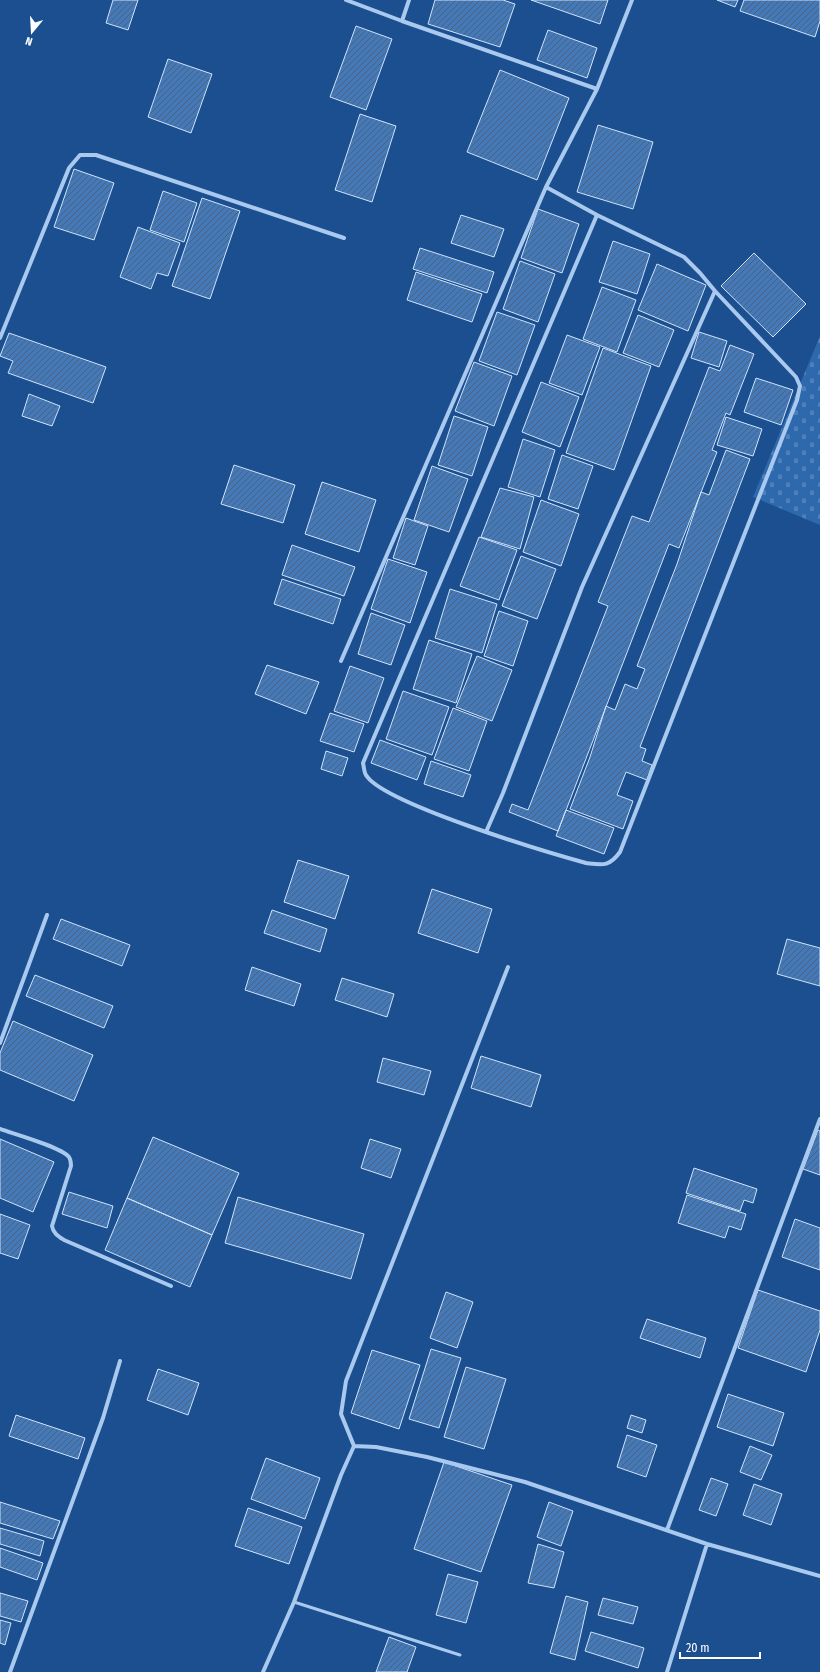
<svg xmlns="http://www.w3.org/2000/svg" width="820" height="1672" font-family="'Fira Sans Condensed',sans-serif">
<defs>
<pattern id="cemetery-stones" width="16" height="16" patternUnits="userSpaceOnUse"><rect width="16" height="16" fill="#2e69ad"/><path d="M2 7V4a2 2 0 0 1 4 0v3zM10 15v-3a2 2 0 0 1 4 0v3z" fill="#4d80b9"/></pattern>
<pattern id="building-hatch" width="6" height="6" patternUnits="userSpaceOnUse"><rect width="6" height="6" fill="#4478b7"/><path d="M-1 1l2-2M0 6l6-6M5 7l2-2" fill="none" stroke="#486282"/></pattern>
</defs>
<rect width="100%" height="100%" fill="#1b4f8f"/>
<path fill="url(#cemetery-stones)" d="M820,336v189l-67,-28z"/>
<path fill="url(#building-hatch)" stroke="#cfe3fa" d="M113,0h25l-10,30 -22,-7z
M435,0h68l12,4 -15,43 -72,-23z
M531,0h77l-8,24z
M717,0h21l-3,7z
M744,0h76v21l-5,16 -75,-26z
M356,26l36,13 -26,71 -36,-13z
M548,30l49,18 -10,30 -50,-18z
M168,59l44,15 -21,59 -43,-16z
M500,70l69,28 -32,82 -70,-28z
M360,114l36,12 -24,76 -37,-12z
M598,125l55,17 -20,67 -56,-17z
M74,169l40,14 -20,57 -40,-13z
M163,191l34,12 -13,39 -34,-12z
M202,198l38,13 -30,88 -38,-13z
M538,209l41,15 -17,49 -41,-15z
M461,215l43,14 -10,28 -43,-14z
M138,227l42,16 -12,33 -11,-3 -6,16 -31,-12z
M613,241l37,13 -13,40 -38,-12z
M420,248l74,24 -7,21 -74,-24z
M754,253l52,51 -33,33 -52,-51z
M520,261l35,13 -17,48 -35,-13z
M657,264l49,21 -18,46 -50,-21z
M416,272l66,22 -10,28 -65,-22z
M602,287l34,13 -19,52 -34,-13z
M497,312l38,13 -18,50 -38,-14z
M638,315l36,15 -15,37 -36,-14z
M699,332l28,9 -8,26 -28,-9z
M9,333l97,34 -13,36 -85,-30 5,-12 -13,-5z
M567,335l33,12 -18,48 -33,-12z
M730,345l24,9 -24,61 -4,-2 -14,37 5,2 -38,96 -10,-4 -111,287 -49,-19 3,-8 16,6 80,-204 -10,-4 34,-86 17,6 60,-155 11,4z
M603,348l48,18 -37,104 -48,-17z
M474,362l38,14 -18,50 -39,-15z
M756,378l37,12 -12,35 -37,-13z
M541,382l38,15 -19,50 -38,-15z
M29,394l31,12 -8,20 -30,-10z
M454,416l34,11 -16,49 -34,-11z
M726,417l36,12 -9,27 -36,-11z
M523,439l32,11 -15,47 -32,-10z
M726,450l24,9 -110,288 6,2 -4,12 10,4 -5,15 -21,-8 -9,23 16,6 -10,28 -53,-20 20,-52 16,-51 9,4 10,-26 12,5 8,-20 -8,-3 40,-102 24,-72 8,3z
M562,455l31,11 -15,43 -30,-10z
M234,465l61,20 -12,38 -62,-19z
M432,466l36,13 -19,53 -35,-12z
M322,482l54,18 -17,52 -54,-18z
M500,488l34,9 -14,52 -39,-12z
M541,500l38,14 -18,52 -38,-14z
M406,518l22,8 -13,39 -22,-7z
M479,537l38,13 -18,50 -39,-14z
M292,545l63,22 -11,29 -62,-21z
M521,556l35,13 -19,50 -35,-13z
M388,559l39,13 -17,51 -39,-14z
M282,579l59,20 -8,25 -59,-20z
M450,589l47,15 -15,49 -47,-15z
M499,611l29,10 -15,45 -29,-10z
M371,613l34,12 -14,40 -33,-11z
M429,640l43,14 -16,49 -43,-14z
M477,656l35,14 -20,51 -36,-14z
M267,665l52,17 -13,32 -51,-20z
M350,666l34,12 -16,45 -34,-12z
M403,691l46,16 -17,48 -46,-16z
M453,708l34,13 -18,50 -35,-12z
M330,713l34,11 -10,28 -34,-11z
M380,740l46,17 -9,23 -46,-17z
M326,751l22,7 -6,18 -21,-7z
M431,761l40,14 -8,22 -39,-13z
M566,810l48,18 -10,26 -48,-18z
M298,860l51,16 -14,43 -51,-17z
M432,889l60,20 -14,44 -60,-20z
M272,910l55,19 -7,23 -56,-19z
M61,919l69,26 -8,21 -69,-27z
M787,939l33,9v38l-43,-12z
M252,967l49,17 -7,22 -49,-16z
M35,975l78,31 -9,22 -78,-32z
M342,978l52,16 -7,23 -52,-17z
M13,1021l80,34 -19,46 -74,-31v-17z
M481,1056l60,19 -10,32 -60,-19z
M383,1058l48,13 -7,24 -47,-13z
M818,1130l2,1v44l-17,-6z
M153,1137l86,36 -27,62 -85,-37z
M0,1139l54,23 -21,50 -33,-14z
M370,1139l31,10 -10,29 -30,-10z
M694,1168l63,21 -4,14 -9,-3 -4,11 -54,-18z
M69,1192l44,14 -6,22 -45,-14z
M687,1195l59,19 -5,16 -12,-4 -4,12 -47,-15z
M238,1197l126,37 -13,45 -126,-36z
M127,1198l85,37 -22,52 -85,-37z
M0,1214l30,11 -12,34 -18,-6z
M795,1219l25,9v42l-38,-13z
M758,1290l62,21v19l-14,42 -68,-24z
M446,1292l27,10 -16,46 -27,-10z
M647,1319l59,19 -6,20 -60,-20z
M431,1349l30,9 -22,70 -30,-9z
M372,1350l48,15 -21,64 -48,-16z
M466,1367l40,12 -22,70 -40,-12z
M158,1369l41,14 -11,32 -41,-15z
M728,1394l56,19 -11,33 -56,-19z
M16,1415l69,23 -7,21 -69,-23z
M631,1415l15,5 -4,13 -15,-5z
M627,1435l30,10 -11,32 -29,-10z
M750,1446l22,9 -11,25 -21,-8z
M266,1458l54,20 -15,41 -54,-20z
M444,1462l68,23 -31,87 -67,-23z
M711,1478l17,6 -12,32 -17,-6z
M754,1484l28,10 -11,31 -28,-10z
M0,1502l60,19 -7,18 -53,-16z
M549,1502l24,9 -12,35 -24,-9z
M248,1508l54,19 -13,37 -54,-18z
M0,1528l44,13 -4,15 -40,-12z
M538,1544l26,8 -10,36 -26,-5z
M0,1548l43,15 -6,17 -37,-13z
M448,1574l30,8 -12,41 -30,-8z
M0,1593l28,8 -7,21 -21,-6z
M566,1596l22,6 -13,58 -25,-7z
M603,1598l35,9 -5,17 -35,-9z
M0,1620l11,3 -6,22 -5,-2z
M591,1632l53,16 -6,20 -53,-17z
M389,1637l27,10 -9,25h-31z"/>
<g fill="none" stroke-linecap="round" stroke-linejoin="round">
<path stroke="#a9c9ee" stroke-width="3" d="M294,1602l166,53"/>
<path stroke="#a9c9ee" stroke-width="4" d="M346,0l56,21
M409,0l-7,21 195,68
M597,215l-234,548c1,4 1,9 3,12 16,28 183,78 220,88 17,2 23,4 34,-11l177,-452 3,-14 -4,-9 -81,-86
M0,338l69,-170 11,-13h16l248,83
M341,661l205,-474 51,-98 35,-89
M486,832l17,-39 79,-206 133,-296 -15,-18 -16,-16 -87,-42 -51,-28
M0,1043l47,-128
M0,1129c14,5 61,18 69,28 2,3 2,6 2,9l-19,60c1,7 6,10 12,14l107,46
M354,1446l22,1 51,10 98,25 182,62 113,32
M667,1530l153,-411
M10,1672l93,-254 17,-57
M263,1672l31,-70 47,-127 13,-29 -13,-32 5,-33 162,-414
M667,1672l40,-128"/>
</g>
<g transform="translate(32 32) rotate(198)" stroke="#1b4f8f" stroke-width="3" paint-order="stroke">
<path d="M0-3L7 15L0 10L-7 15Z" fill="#ffffff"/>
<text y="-6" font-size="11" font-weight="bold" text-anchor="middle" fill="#ffffff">N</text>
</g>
<path d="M680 1652v6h80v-6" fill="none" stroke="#ffffff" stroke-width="2"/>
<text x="686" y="1652" font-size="12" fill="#ffffff" stroke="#1b4f8f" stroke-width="3" paint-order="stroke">20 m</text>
</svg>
